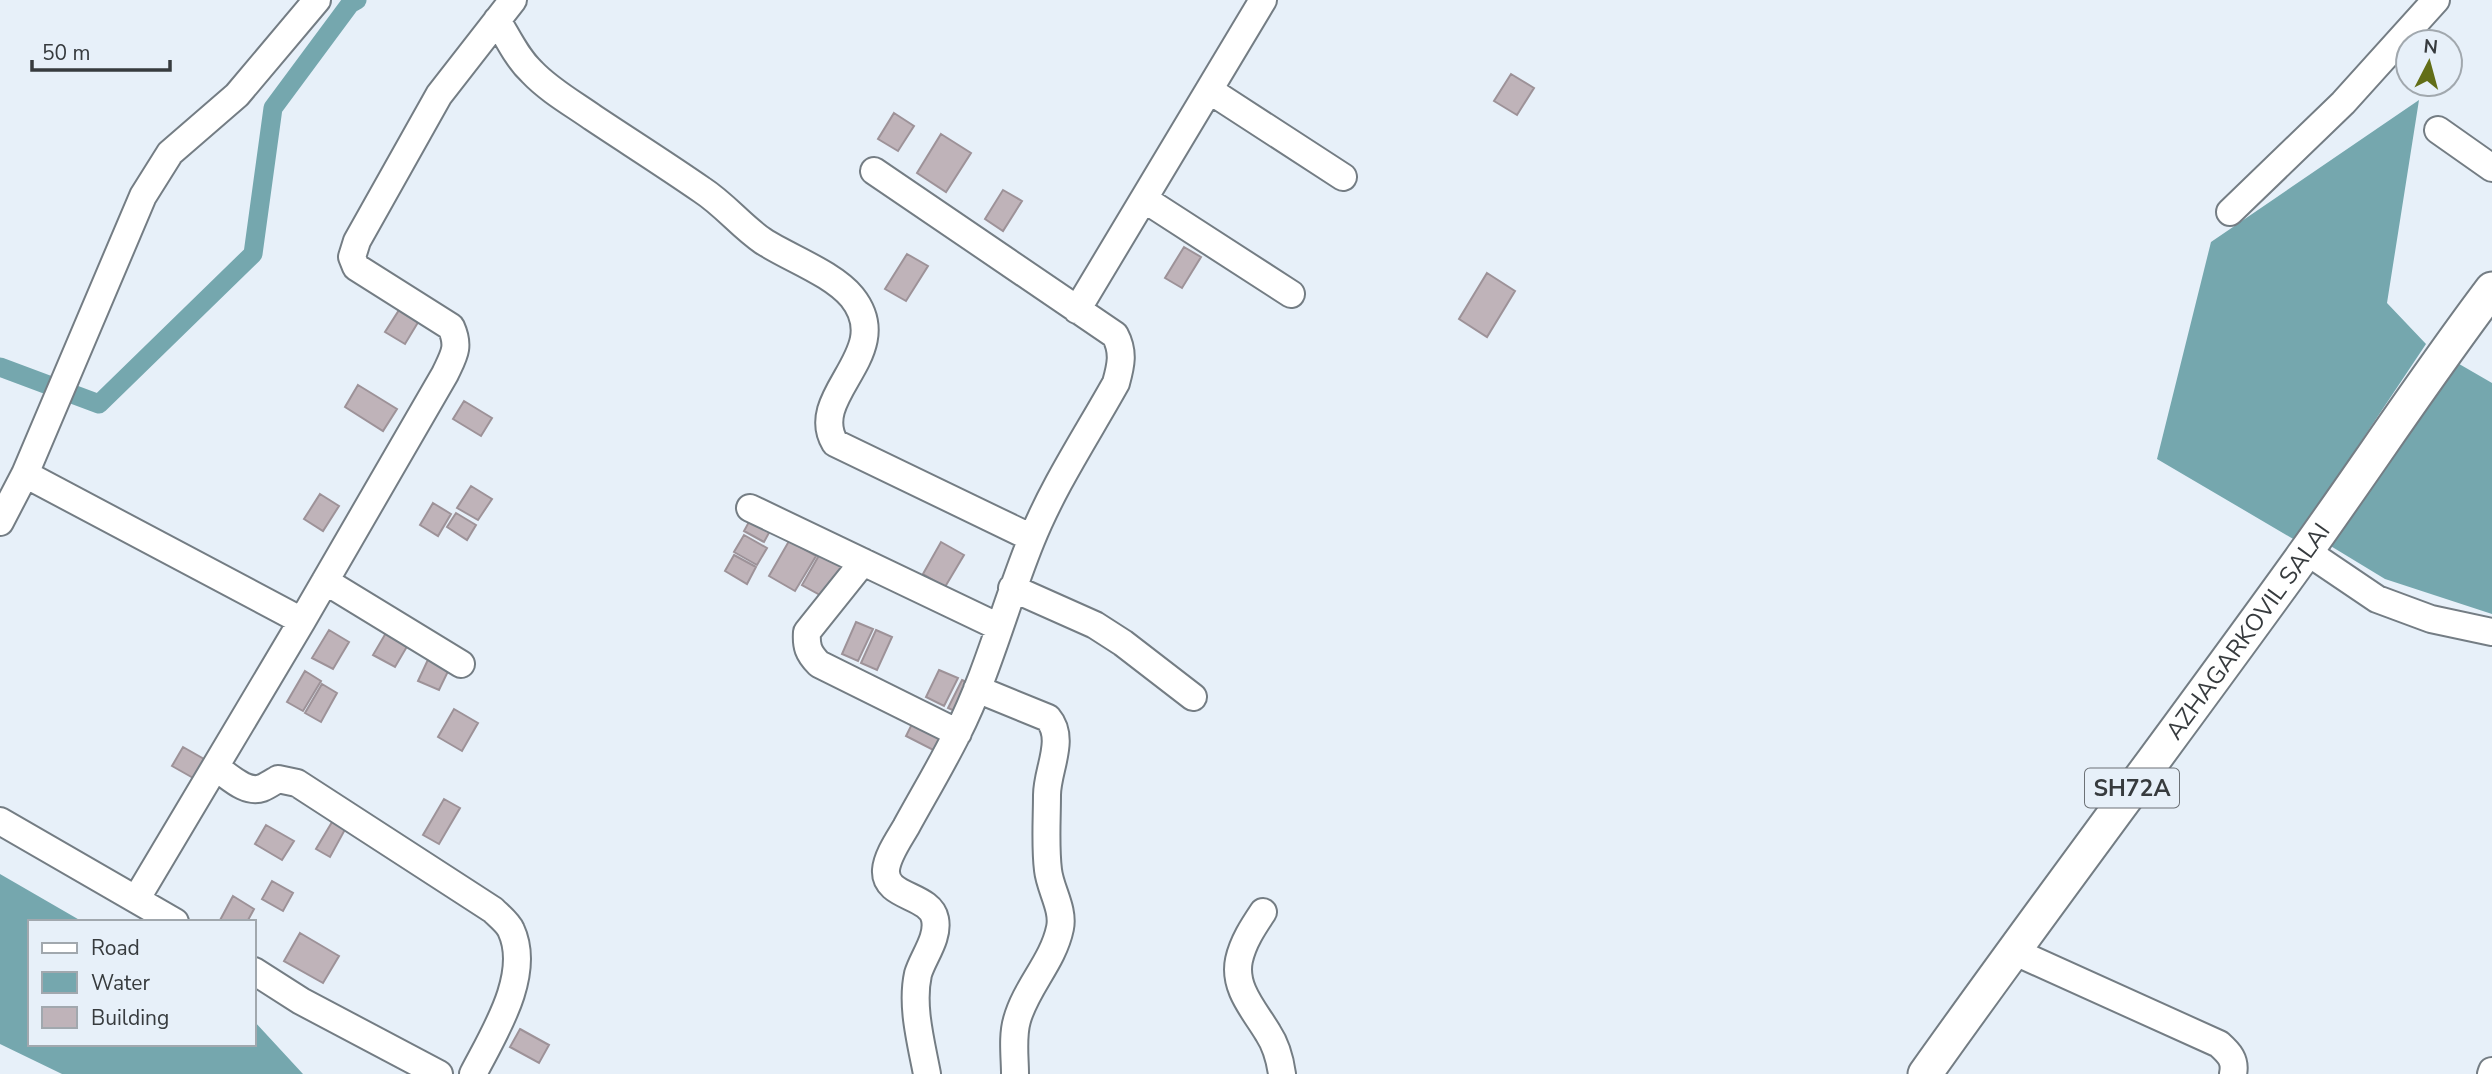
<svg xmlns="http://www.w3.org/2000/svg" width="2492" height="1074" font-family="'Nunito Sans',sans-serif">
<rect width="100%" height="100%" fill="#e7f0f9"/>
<path fill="#75a7ae" d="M2419,100l-32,203 39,41 -84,126 21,13 91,-122 38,22v231l-107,-35 -56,-34 2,-57 -36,52 -138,-81 54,-217z
M0,874l83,48h-53v122h224v-23l49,53h-241l-62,-30z"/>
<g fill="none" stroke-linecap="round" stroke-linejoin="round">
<path stroke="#75a7ae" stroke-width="19" d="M0,367l99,37 154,-150 20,-146 77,-104 7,-4"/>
</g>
<path fill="#bfb3b9" stroke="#9d9298" stroke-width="2" d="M1511,74l23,14 -17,27 -23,-14z
M894,113l20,13 -16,25 -20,-12z
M941,134l30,19 -25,39 -29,-19z
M1003,190l19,11 -19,30 -18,-12z
M1184,247l17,10 -19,31 -17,-10z
M907,254l21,12 -22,35 -21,-12z
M1487,273l28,18 -28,46 -28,-18z
M401,307l19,12 -15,25 -20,-12z
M358,385l39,24 -14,22 -38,-24z
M464,401l28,17 -11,18 -28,-17z
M471,486l21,13 -14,21 -21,-12z
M320,494l19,12 -16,25 -19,-12z
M433,503l18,11 -13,22 -18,-11z
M456,513l20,12 -9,15 -20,-13z
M750,520l20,11 -6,11 -20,-11z
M744,535l23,13 -10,17 -23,-13z
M789,541l27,15 -21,35 -26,-15z
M941,542l23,13 -19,32 -22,-13z
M821,552l27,16 -19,32 -27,-15z
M734,555l22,12 -9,17 -22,-13z
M856,622l17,7 -15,32 -16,-7z
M390,626l22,12 -17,29 -22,-12z
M329,630l20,12 -16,27 -21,-11z
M876,630l16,7 -15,33 -16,-7z
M432,651l21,10 -14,29 -21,-9z
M939,670l19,8 -14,28 -18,-9z
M305,671l16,10 -18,30 -16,-9z
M962,680l15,7 -13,28 -16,-7z
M322,684l15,9 -16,29 -16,-9z
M454,709l24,14 -16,28 -24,-14z
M917,714l37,20 -11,21 -37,-19z
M183,747l30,17 -11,19 -30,-17z
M444,799l16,9 -21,36 -16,-9z
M335,817l13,7 -18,33 -14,-8z
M266,825l28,16 -12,19 -27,-16z
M272,881l21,12 -10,18 -21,-12z
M233,896l21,13 -7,13h-28z
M300,933l39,23 -16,27 -39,-22z
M520,1029l29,16 -10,18 -29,-16z"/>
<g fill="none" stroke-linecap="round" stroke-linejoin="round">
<g stroke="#747d84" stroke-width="30">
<path id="minor" d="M497,20c11,18 20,38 35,52 17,18 40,31 60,45 36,24 74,48 110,73 23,15 39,36 61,51 26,17 69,32 89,56 45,56 -46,98 -17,146l197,95
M1209,90l134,87
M2438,130l54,38
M874,171l241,164c9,17 6,30 1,48 -29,52 -63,103 -85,158 -26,64 -43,132 -74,193 -16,32 -34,62 -51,93 -7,12 -19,29 -20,43 -2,28 44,24 49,49 4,19 -12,38 -17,55 -7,32 3,68 9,100
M1144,199l147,95
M2230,212l113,-109 93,-103
M1077,310l186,-310
M25,474l277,147
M750,508l249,119
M0,522l25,-48 118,-278 27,-43 67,-58 80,-95
M2306,551l71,48 54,20 61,13
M863,562l-56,70c-1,14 1,21 12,32l139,69
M325,581l136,83
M1012,588l83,37 28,18 70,54
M977,689l71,29c18,21 -1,52 -1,77 0,24 -2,51 1,75 2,19 16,39 12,58 -7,34 -34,59 -43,92 -5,17 -2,37 -2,54
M215,767c13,8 30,27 47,21 5,-2 11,-6 16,-9l19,4 196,127c6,6 15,13 18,20 21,45 -18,105 -38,144
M0,821l175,101
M137,898l165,-277 143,-247c9,-19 15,-27 6,-47l-95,-60 -4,-10 5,-16 82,-146 74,-95
M1263,912c-10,15 -20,30 -24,48 -6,28 16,51 29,73 8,12 12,27 14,41
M2013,951l206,93c10,9 17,16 14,30
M254,971l47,30 138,73
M2491,1074l1,-3"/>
</g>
<g stroke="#747d84" stroke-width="37">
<g id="major">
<path id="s1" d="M1925,1074c125,-176 255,-347 380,-521 63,-88 122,-178 187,-264"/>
</g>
</g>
<use href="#minor" stroke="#fff" stroke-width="26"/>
<use href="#major" stroke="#fff" stroke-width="33"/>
</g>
<g text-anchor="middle" stroke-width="5" stroke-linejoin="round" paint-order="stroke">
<rect fill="#e7f0f9" stroke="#6c7176" stroke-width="2" x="2085" y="768.5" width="94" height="39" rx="5"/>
<g font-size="23" font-weight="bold" fill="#373b3e">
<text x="2132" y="796">SH72A</text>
</g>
<g font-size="24" fill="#373b3e" stroke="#e7f0f9">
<text dy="8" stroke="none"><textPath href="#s1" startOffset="548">AZHAGARKOVIL SALAI</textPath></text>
</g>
</g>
<rect x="28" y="920" width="228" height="126" fill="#e7f0f9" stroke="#a1a8ae" stroke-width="2"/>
<rect x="42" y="943" width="35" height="10" fill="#ffffff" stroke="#a1a8ae" stroke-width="2"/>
<text x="91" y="955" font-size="21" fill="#373b3e">Road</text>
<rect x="42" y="972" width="35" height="21" fill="#75a7ae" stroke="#a1a8ae" stroke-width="2"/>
<text x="91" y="990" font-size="21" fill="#373b3e">Water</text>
<rect x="42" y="1007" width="35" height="21" fill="#bfb3b9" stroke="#a1a8ae" stroke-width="2"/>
<text x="91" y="1025" font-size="21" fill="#373b3e">Building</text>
<g transform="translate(2429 63) rotate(6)"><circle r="33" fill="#e7f0f9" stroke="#a1a8ae" stroke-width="2"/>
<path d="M0-5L12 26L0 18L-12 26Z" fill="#626e17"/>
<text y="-10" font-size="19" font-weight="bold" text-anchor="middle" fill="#373b3e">N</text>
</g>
<path d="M32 60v10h138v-10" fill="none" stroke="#373b3e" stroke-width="3.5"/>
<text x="42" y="60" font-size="21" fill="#373b3e" stroke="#e7f0f9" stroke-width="5" paint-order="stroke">50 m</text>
</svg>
